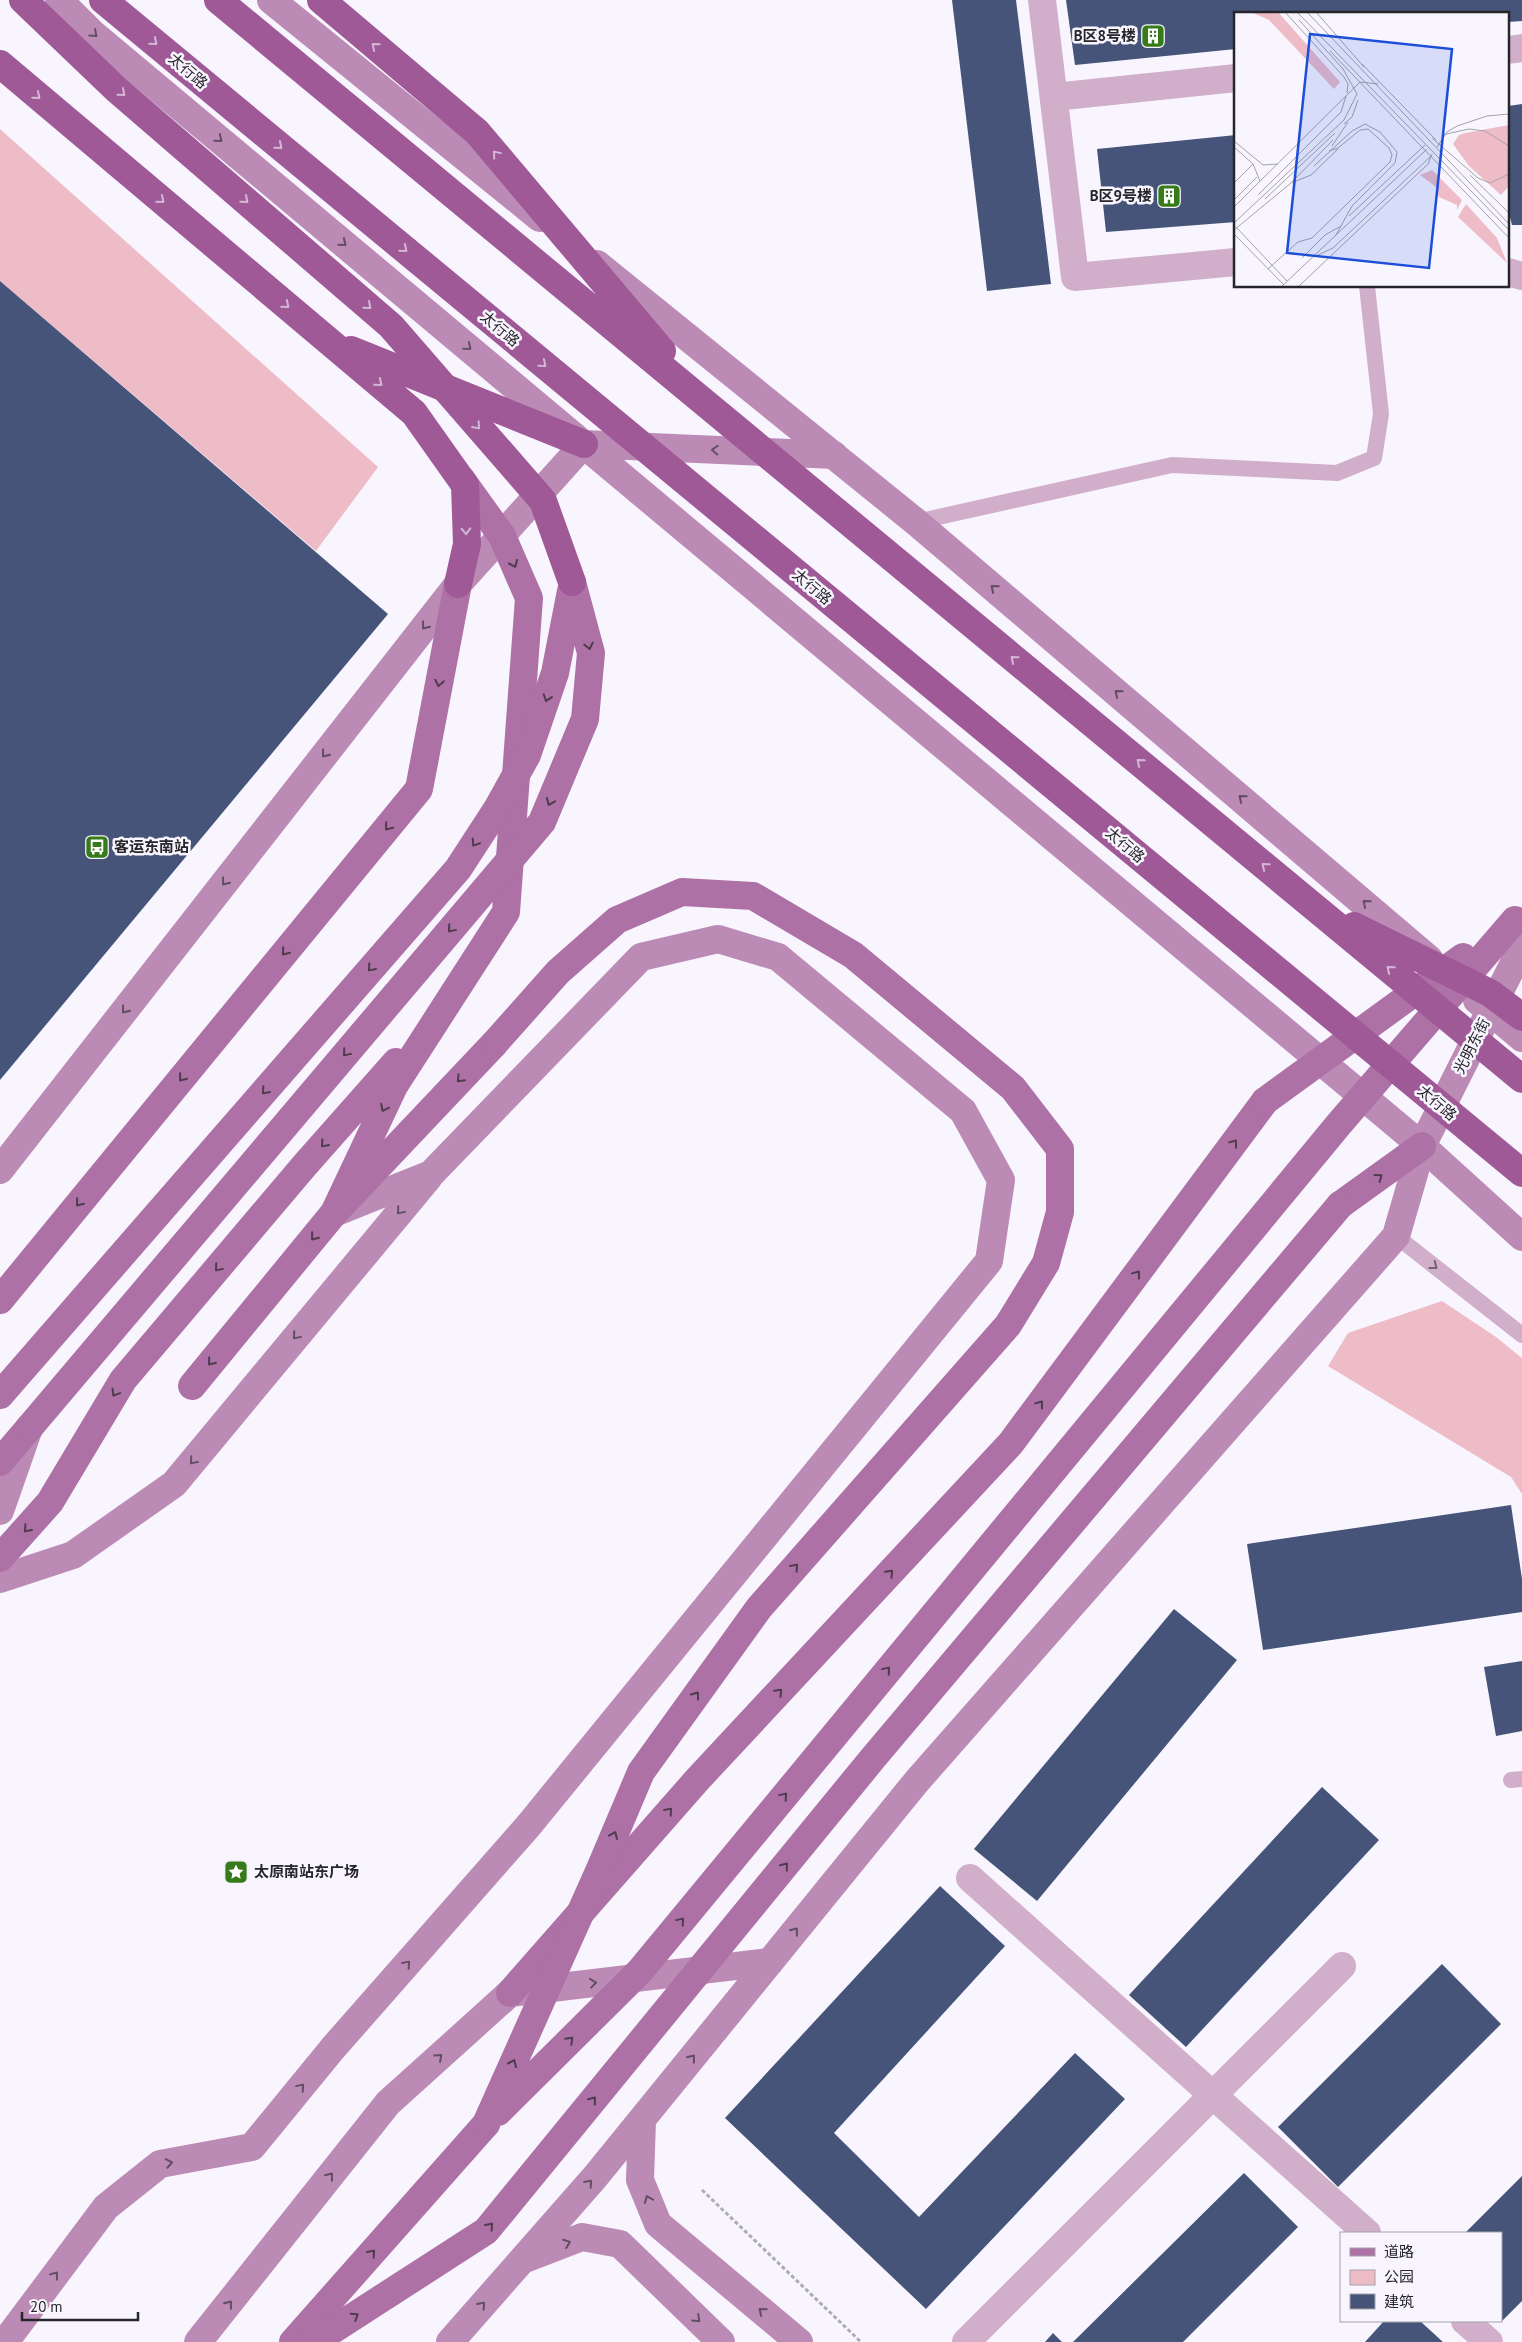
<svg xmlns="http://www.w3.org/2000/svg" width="1522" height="2342" font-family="'PT Sans','Noto Sans SC',sans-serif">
<rect width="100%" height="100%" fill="#f8f5fe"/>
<path fill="#eebcc7" d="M0,129l378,338 -62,84 -316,-270z
M1442,1301l54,36 26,21v136l-11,-17 -183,-111 20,-33z"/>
<path fill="#455478" d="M952,0h64l35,284 -64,7z
M1066,0h456v21l-14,1v-8h-272v35l-161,16z
M1522,104v121h-10l-4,-16v-103z
M1236,135v87l-130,10 -9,-83z
M0,281l388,333 -388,466z
M1511,1505l11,74v33l-259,38 -16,-106z
M1174,1609l63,51 -200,241 -63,-52z
M1522,1661v70l-26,5 -12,-69z
M1322,1787l57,53 -193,207 -57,-52z
M940,1886l65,60 -171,187 85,84 156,-164 50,46 -199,210 -201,-191z
M1442,1964l59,60 -163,163 -60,-60z
M1244,2173l54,54 -115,115h-110z
M1522,2176v125l-20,20 -1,-88h-36z
M1384,2321h36l23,21h-78z
M1053,2333l9,9h-17z"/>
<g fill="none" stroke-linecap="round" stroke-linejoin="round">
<path stroke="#aeacb3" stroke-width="3" stroke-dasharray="4 2.5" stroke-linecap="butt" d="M702,2190l159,152"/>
<path stroke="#d1afcb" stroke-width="16" d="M916,522l256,-57 165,8 37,-15 7,-44 -14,-128
M1396,1236l126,99
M1511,1780l11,-1"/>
<path stroke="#d1afcb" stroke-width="28" d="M1042,0l33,277 161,-15
M1508,50l14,-2
M1054,97l182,-19
M1508,272l14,4
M970,1878l397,355
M1465,2321l24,21
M966,2342l376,-376"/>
<path stroke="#bc8bb5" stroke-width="28" d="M59,0l33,33 1330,1113 100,91
M271,0l269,218
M597,264l319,258 513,437
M1477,1000l45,38
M0,1170l458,-586 126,-140 250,11
M0,1511l29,-83
M0,1579l73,-24 101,-71 255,-307
M642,2120l-2,60 18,44 141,118
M525,2259l57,-22 38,7 101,98
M5,2342l101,-135 54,-43 92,-17 81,-99 196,-223 460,-564 12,-81 -38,-69 -185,-154 -60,-18 -77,18 -210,217 -97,39
M198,2342l190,-239 122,-110 260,-31
M450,2342l145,-165 322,-396 479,-545 26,-90 100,-199"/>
<path stroke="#ad71a5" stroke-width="28" d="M1340,1205l82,-59
M334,1213l60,-127 112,-174 23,-314 -27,-62 -41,-57
M0,1300l419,-511 39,-205
M192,1386l142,-173 160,-169
M0,1462l29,-34
M0,1558l50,-56 73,-122 181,-214 92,-104
M510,1993l187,-213 314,-337 254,-342
M293,2342l193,-218"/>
<path stroke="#9f5997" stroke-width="28" d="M0,64l414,349 51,72 2,59 -9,40
M351,350l233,94"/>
<path stroke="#ad71a5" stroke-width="28" d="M1265,1101l198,-144
M0,1395l458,-526 39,-60 30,-54 28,-82 16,-82
M29,1428l513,-606 43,-103 6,-66 -19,-71
M498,2112l142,-141 699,-847 176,-204
M486,2124l114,-255 41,-97 118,-164 249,-283 38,-62 14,-51v-63l-47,-61 -160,-133 -100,-59 -71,-4 -65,28 -59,52 -64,72
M314,2342l172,-111 387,-473 467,-553"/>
<path stroke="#9f5997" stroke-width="28" d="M23,0l93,89 275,237 152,175 29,81
M103,0l1419,1173
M218,0l1304,1079
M321,0l156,132 185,219
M1354,926l136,67 32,24"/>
</g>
<defs><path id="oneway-chevron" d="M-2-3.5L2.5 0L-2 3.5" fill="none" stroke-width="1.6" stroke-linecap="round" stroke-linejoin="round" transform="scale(1.25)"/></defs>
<g stroke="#624e61">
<use href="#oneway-chevron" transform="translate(94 34) rotate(42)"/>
<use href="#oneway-chevron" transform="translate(219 139) rotate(40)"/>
<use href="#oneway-chevron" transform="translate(343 243) rotate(40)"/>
<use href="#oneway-chevron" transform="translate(468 347) rotate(40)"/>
<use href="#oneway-chevron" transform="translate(715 450) rotate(-177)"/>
<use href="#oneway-chevron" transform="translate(994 588) rotate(-140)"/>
<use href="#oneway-chevron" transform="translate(425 626) rotate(128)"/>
<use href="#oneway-chevron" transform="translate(1118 693) rotate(-140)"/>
<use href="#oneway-chevron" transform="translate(325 754) rotate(128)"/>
<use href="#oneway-chevron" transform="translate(1242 798) rotate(-140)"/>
<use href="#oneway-chevron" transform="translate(225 882) rotate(128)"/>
<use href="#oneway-chevron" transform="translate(1366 903) rotate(-139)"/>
<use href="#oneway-chevron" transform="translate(125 1010) rotate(128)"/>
<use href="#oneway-chevron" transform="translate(400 1211) rotate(130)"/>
<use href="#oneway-chevron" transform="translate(296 1336) rotate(130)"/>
<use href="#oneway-chevron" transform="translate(193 1461) rotate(130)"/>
<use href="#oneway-chevron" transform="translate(795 1931) rotate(-51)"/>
<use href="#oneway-chevron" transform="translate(407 1964) rotate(-49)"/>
<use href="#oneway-chevron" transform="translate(593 1983) rotate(-7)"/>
<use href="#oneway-chevron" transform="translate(439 2057) rotate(-42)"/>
<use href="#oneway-chevron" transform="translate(692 2058) rotate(-51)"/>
<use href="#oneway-chevron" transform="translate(301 2087) rotate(-50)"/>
<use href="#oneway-chevron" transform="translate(169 2163) rotate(-11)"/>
<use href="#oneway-chevron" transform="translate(330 2176) rotate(-52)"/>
<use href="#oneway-chevron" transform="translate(589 2183) rotate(-49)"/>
<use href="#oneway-chevron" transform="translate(648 2199) rotate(-112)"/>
<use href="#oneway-chevron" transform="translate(567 2243) rotate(-21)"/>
<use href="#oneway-chevron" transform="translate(55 2275) rotate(-53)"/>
<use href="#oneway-chevron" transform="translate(229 2304) rotate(-52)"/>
<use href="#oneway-chevron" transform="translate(482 2305) rotate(-49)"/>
<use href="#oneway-chevron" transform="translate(762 2311) rotate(-140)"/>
<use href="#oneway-chevron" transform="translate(697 2319) rotate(44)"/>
</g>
<g stroke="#d4b7d5">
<use href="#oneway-chevron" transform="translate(154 42) rotate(40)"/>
<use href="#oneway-chevron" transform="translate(375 46) rotate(-140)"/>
<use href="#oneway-chevron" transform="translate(122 93) rotate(41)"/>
<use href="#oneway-chevron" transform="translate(37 96) rotate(40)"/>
<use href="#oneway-chevron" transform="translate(279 146) rotate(40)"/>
<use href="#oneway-chevron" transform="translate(496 154) rotate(-130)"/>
<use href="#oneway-chevron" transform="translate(161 200) rotate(40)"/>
<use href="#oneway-chevron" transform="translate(245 200) rotate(41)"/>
<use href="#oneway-chevron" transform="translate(404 249) rotate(40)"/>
<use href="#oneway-chevron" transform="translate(286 305) rotate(40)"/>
<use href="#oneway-chevron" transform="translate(368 306) rotate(41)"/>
<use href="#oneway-chevron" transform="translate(543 364) rotate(40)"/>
<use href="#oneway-chevron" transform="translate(379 383) rotate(40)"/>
<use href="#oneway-chevron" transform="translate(477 426) rotate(49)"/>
<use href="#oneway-chevron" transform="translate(466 531) rotate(88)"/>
<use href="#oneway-chevron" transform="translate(1014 659) rotate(-140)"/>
<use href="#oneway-chevron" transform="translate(1140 762) rotate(-140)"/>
<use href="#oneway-chevron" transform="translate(1265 866) rotate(-140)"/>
<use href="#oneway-chevron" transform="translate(1390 969) rotate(-140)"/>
</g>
<g stroke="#4e3c4e">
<use href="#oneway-chevron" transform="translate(514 564) rotate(66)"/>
<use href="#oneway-chevron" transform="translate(589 646) rotate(77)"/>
<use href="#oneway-chevron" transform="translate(439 683) rotate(101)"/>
<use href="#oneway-chevron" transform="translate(547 698) rotate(109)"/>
<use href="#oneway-chevron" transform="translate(550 802) rotate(112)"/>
<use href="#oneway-chevron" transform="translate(388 827) rotate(129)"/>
<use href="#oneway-chevron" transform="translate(475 843) rotate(123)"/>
<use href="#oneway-chevron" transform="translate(451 929) rotate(130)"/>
<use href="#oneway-chevron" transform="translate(285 952) rotate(129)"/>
<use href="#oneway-chevron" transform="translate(371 968) rotate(131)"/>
<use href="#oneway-chevron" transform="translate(346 1053) rotate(130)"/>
<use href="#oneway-chevron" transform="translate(182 1078) rotate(129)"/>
<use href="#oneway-chevron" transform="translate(460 1079) rotate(134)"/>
<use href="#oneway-chevron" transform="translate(265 1091) rotate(131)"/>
<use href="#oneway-chevron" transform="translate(384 1108) rotate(116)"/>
<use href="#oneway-chevron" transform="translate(1234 1143) rotate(-53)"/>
<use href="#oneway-chevron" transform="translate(324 1144) rotate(131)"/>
<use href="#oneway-chevron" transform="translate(1379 1177) rotate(-36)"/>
<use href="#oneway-chevron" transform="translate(79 1203) rotate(129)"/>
<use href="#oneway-chevron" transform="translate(314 1237) rotate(129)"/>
<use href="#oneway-chevron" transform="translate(218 1268) rotate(130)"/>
<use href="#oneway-chevron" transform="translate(1137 1274) rotate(-53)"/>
<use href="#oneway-chevron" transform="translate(211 1362) rotate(129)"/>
<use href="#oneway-chevron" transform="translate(115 1393) rotate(121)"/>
<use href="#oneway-chevron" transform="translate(1040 1404) rotate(-53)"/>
<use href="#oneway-chevron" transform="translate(27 1529) rotate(132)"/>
<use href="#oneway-chevron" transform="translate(795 1567) rotate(-49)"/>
<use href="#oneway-chevron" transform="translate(890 1573) rotate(-47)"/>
<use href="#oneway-chevron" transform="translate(887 1670) rotate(-50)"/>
<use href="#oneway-chevron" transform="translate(779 1692) rotate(-47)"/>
<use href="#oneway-chevron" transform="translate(696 1695) rotate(-54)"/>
<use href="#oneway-chevron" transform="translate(784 1796) rotate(-50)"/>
<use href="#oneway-chevron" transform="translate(669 1811) rotate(-49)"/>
<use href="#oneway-chevron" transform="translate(614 1835) rotate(-67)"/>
<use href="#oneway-chevron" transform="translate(785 1866) rotate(-51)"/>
<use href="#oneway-chevron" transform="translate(681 1921) rotate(-50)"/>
<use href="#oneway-chevron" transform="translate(570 2040) rotate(-45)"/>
<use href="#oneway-chevron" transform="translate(513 2063) rotate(-66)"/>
<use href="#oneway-chevron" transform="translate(593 2100) rotate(-51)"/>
<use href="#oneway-chevron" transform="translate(490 2226) rotate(-48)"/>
<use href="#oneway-chevron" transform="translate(372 2253) rotate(-49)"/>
<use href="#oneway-chevron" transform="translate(355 2316) rotate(-33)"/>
</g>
<use stroke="#736372" href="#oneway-chevron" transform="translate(1434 1266) rotate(38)"/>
<defs>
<g id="building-square" transform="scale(1.25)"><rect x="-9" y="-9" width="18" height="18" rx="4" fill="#367a1a" stroke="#f8f5fe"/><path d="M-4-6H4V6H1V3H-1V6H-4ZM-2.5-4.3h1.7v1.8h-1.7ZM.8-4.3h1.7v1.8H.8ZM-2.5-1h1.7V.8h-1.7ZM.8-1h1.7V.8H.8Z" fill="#fff"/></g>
<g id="bus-square" transform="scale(1.25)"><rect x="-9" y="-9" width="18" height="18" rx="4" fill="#367a1a" stroke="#f8f5fe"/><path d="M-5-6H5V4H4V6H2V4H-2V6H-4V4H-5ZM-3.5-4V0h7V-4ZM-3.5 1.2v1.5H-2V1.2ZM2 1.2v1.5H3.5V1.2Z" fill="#fff"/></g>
<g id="sight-square" transform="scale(1.25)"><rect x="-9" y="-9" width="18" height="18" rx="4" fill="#367a1a" stroke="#f8f5fe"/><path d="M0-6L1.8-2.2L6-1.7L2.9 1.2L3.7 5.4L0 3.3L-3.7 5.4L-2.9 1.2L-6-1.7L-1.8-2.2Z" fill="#fff"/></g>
</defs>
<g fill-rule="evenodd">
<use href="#building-square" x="1153" y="36"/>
<use href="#building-square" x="1169" y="196"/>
<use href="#bus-square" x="97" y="847"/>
<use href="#sight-square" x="236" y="1872"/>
</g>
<g text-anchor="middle" stroke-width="5" stroke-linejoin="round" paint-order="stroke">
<g font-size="15" font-weight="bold" fill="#262529" stroke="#f8f5fe" text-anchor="end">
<text x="1136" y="41">B区8号楼</text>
<text x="1152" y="201">B区9号楼</text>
<text x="114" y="852" text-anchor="start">客运东南站</text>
<text x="254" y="1877" text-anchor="start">太原南站东广场</text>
</g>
<g font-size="15" fill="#262529" stroke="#f8f5fe">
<text transform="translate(188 71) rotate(40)" y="5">太行路</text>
<text transform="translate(500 329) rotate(40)" y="5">太行路</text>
<text transform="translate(812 587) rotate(40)" y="5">太行路</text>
<text transform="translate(1125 845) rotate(40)" y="5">太行路</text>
<text transform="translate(1472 1046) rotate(-63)" y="5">光明东街</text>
<text transform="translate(1437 1103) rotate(40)" y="5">太行路</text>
</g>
</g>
<g transform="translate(1234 12)">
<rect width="275" height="275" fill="#f8f5fe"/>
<path d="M17,0h27l62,70 -6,7 -65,-69zM275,113v61l-8,9 -32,-29 -16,-22 6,-9 6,-2zM198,158l30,30 -5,10v-5l-18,-8 -3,-10 -16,-12zM232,192l31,34 10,25 -49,-46z" fill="#eebcc7"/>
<path fill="none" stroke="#a4a2a9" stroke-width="1" d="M51,0l59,65 4,7 -1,9M63,0l212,218M73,0l202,212M82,0l48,55M65,8l44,49 14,25M96,39l179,187M128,52l74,76M110,112l8,-7 6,-17M208,123l27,-6 16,2 24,15M198,126l46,40 12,5 19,-9M0,129l29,24 15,-1M98,134l16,-24M0,135l19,17 7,17M203,135l10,-15 10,-6 30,-10 22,-2M80,154l38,-35 13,-7 15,8 17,20 -2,11 -43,43 -16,29M236,163l39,38M58,170l41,-42M0,171l19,-19M24,183l83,-83 5,-16M31,187l70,-66M0,188l23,-23M0,195l126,-125 18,2M115,204l76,-71M0,211l110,-103 13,-26M2,215l51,54M0,218l57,-47 20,-8 27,-26M0,222l50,51M84,243l15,-7 98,-92M68,246l23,-23 16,-9M34,257l30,-27 14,-4 78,-76 2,-7 -3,-7 -21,-19 -8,1 -22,18 -9,3M47,275l146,-138M64,275l130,-123 4,-10"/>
<path fill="#1d4ed8" fill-opacity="0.15" stroke="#1d4ed8" stroke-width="2.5" d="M76,22l142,15 -23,219 -142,-15z"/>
<rect width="275" height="275" fill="none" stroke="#262529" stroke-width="2.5"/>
</g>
<rect x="1340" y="2232" width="162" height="90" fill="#f8f5fe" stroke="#a4a2a9"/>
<rect x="1350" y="2248" width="25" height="8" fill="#ad71a5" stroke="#a4a2a9"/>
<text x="1384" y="2257" font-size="15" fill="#262529">道路</text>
<rect x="1350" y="2270" width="25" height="15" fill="#eebcc7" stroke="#a4a2a9"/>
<text x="1384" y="2282" font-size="15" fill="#262529">公园</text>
<rect x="1350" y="2294" width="25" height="15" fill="#455478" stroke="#a4a2a9"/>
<text x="1384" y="2307" font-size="15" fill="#262529">建筑</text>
<path d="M22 2312v8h116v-8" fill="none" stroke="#262529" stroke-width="2.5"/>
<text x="30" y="2312" font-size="15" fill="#262529" stroke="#f8f5fe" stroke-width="4" paint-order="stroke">20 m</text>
</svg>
